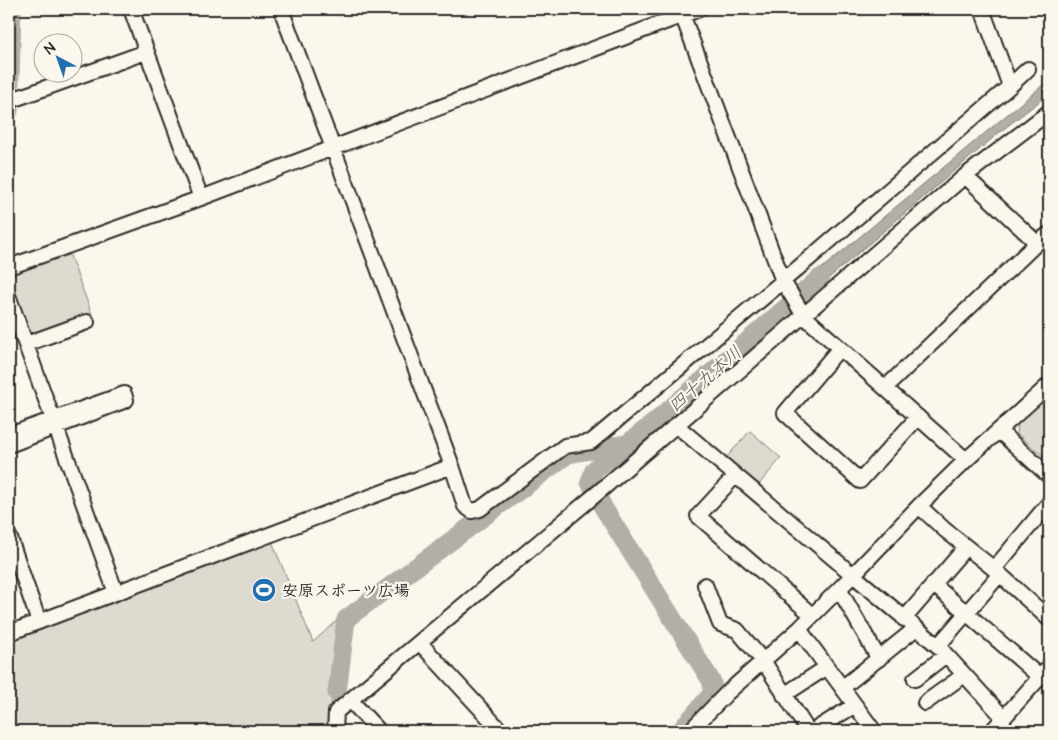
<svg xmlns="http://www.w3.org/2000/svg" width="1058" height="740" font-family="'Architects Daughter','Klee One',sans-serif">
<rect width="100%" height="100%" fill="#fbf7ec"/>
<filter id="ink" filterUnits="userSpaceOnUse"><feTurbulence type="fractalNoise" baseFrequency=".02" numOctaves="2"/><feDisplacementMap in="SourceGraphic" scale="10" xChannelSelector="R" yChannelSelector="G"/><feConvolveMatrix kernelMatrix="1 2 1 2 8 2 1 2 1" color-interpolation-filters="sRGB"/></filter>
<g filter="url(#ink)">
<path fill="#dddad0" stroke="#84827e" d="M69,253l24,64 -63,24 -21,-59 3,-8z
M1049,395v66l-32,-27 1,-10z
M750,431l31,27 -24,29 -32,-28z
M271,539l42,103 29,-26 -14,115h-319v-96z"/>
<path fill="#b1afa7" stroke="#7b7a75" d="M1049,80v14l-48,37 -199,170 -4,-13z"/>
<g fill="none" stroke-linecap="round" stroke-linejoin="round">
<path stroke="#b1afa7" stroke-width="19" d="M9,111l3,-102
M337,693l9,-74 222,-165 57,-10
M680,731l32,-37v-12l-109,-175 -13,-25 4,-12 61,-48 165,-144"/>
<g stroke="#2b2b2b" stroke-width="18">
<path id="minor" d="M131,9l70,189
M281,9l171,457 13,40 7,5 8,-2 85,-63 26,-4 192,-161 227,-195 -28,-77
M680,9l103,272 21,35 162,144 83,-75
M1010,86l18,-17
M9,101l137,-49
M965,176l72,67 12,-9
M9,267l192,-69 498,-189
M9,298l107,295
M26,344l61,-22
M839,349l-54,64 75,68 58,-64
M885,388l152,-145
M676,425l177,150 -54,54 -72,64 -37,38
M999,431l50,45
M9,435l115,-41 2,6 -117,45
M966,460l-47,46 -66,69 85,71 65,71
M735,476l-37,40 114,99
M919,506l26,24 49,39 55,50
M9,536l30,86
M994,569l55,-66
M933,584l107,93
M705,585l15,39 17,6 27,32 44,69
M839,589l40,70
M904,619l62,-72
M799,629l75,102
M9,633l443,-167
M420,643l81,88
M938,646l62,-72
M915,679l31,-24
M842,688l73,-59
M784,695l43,-28
M350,700l29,31
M925,703l39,-28
M335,731l1,-19 265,-222 364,-314 84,-64
M813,731l42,-26
M992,731l57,-64"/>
</g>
<use href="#minor" stroke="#fbf7ec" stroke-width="14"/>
</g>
</g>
<defs>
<g id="stadium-disc" transform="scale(1.25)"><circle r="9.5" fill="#1f6fb2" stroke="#fbf7ec"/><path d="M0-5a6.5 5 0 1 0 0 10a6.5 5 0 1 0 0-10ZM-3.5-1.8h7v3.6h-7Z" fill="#fff"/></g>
</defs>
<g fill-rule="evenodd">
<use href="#stadium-disc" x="264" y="590"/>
</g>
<g text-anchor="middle" stroke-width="4.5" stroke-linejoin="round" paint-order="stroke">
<g font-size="16" font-weight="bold" fill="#2b2b2b" stroke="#fbf7ec" text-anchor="start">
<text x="282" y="596">安原スポーツ広場</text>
</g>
<g font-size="18" font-style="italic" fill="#5a5956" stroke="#fbf7ec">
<text transform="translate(705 379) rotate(-41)" y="6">四十九本川</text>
</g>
</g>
<rect width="1058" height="740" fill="none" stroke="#fbf7ec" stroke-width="30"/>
<rect x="15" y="15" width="1028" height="710" fill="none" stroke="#2b2b2b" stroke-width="2" filter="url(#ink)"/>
<g transform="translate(58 58) rotate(319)"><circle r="24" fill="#fbf7ec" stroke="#a8a59f"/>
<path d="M0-4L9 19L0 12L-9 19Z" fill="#1f6fb2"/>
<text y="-8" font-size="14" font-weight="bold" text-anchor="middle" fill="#2b2b2b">N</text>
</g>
</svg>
